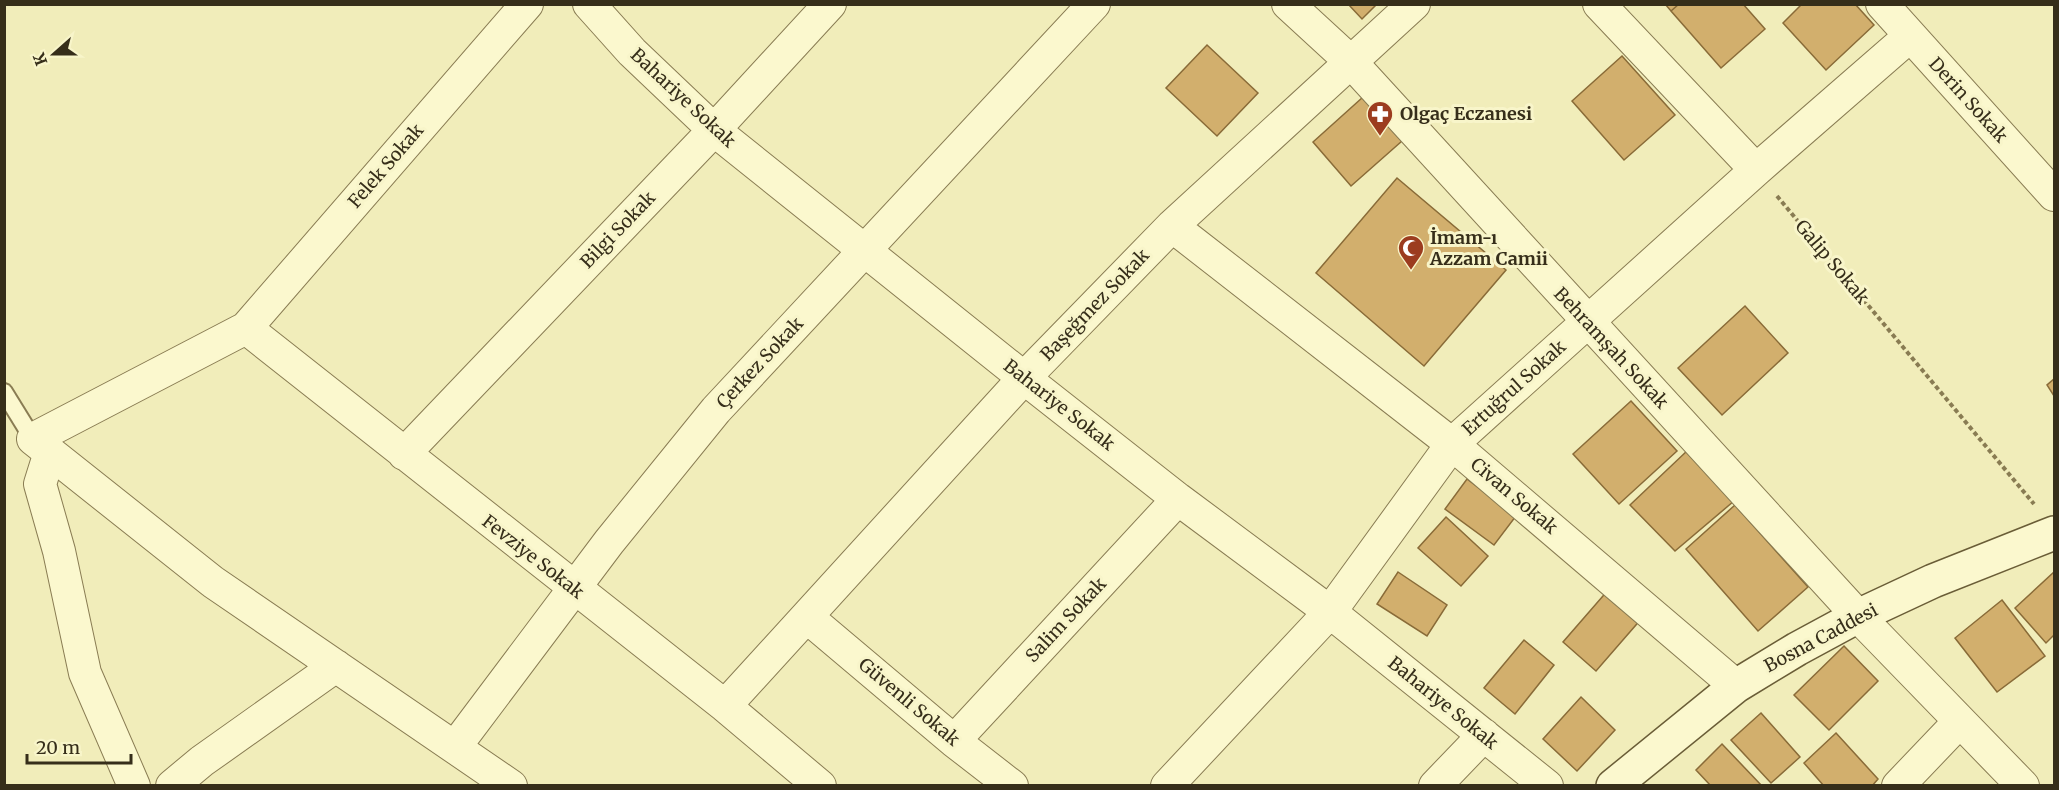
<svg xmlns="http://www.w3.org/2000/svg" width="2059" height="790" font-family="Merriweather,serif">
<rect width="100%" height="100%" fill="#f1edba"/>
<path fill="#d2af6d" stroke="#896b38" stroke-width="1.5" d="M1348,4h29l-15,15z
M1665,4h14l-8,7z
M1679,4h64l22,25 -44,39 -50,-57z
M1802,4h53l19,21 -48,45 -43,-47z
M1207,45l51,48 -41,43 -51,-48z
M1622,56l53,59 -51,45 -52,-59z
M1363,97l39,44 -51,45 -38,-44z
M1397,178l109,92 -82,96 -108,-93z
M1745,306l43,47 -66,62 -44,-47z
M2054,379v17l-7,-11z
M1631,401l46,50 -58,53 -46,-50z
M1689,449l45,52 -59,50 -45,-46z
M1467,479l49,37 -22,29 -49,-36z
M1735,505l73,82 -50,44 -72,-82z
M1446,517l42,39 -27,30 -43,-38z
M1398,572l49,33 -20,31 -50,-32z
M2054,572v63l-8,8 -31,-35z
M1609,589l33,29 -46,53 -33,-29z
M2002,600l43,56 -48,36 -42,-54z
M1524,640l30,25 -39,49 -31,-26z
M1844,646l34,35 -49,49 -35,-35z
M1581,697l34,33 -38,41 -34,-32z
M1761,713l39,44 -29,26 -40,-43z
M1836,733l42,46 -6,7h-48l-20,-23z
M1722,744l40,42h-51l-15,-16z"/>
<g fill="none" stroke-linecap="round" stroke-linejoin="round">
<g stroke="#897c53" stroke-width="20">
<path id="lane" d="M4,392l29,47"/>
</g>
<g stroke="#897c53" stroke-width="34">
<path id="street" d="M589,4l43,48 82,78 310,248 154,121 152,113 217,174
M1288,4l62,57 508,555 165,170
M1599,4l157,166
M1882,4l172,191
M1172,226l280,218 284,242
M246,328l479,378 95,80
M50,452l-10,32 19,67 26,122 49,113
M404,454l310,-324 116,-126
M807,617l147,124 58,45
M725,706l299,-328 148,-152 242,-222
M954,741l224,-242
M455,747l154,-205 107,-132 378,-406
M172,786l30,-25 134,-95
M511,786l-298,-204 -180,-143 213,-111 281,-324
M1167,786l163,-174 122,-168 304,-274 154,-134
M1435,786l49,-51
M1898,786l62,-65"/>
</g>
<g stroke="#6a5d37" stroke-width="36">
<path id="secondary" d="M1613,786l123,-100 61,-37 61,-33 75,-35 121,-48"/>
</g>
<path stroke="#897c53" stroke-width="4" stroke-dasharray="4.5 3" stroke-linecap="butt" d="M1777,196l257,308"/>
<use href="#lane" stroke="#fbf8ce" stroke-width="16"/>
<use href="#street" stroke="#fbf8ce" stroke-width="32"/>
<use href="#secondary" stroke="#fbf8ce" stroke-width="33"/>
</g>
<defs>
<g id="pharmacy-pin" transform="scale(1.35)"><path d="M0 17L-7.5 6A9.5 9.5 0 1 1 7.5 6Z" fill="#9c3c1f" stroke="#f8f5ca"/><path d="M-2-6h4v4h4v4h-4v4h-4v-4h-4v-4h4Z" fill="#fff"/></g>
<g id="mosque-pin" transform="scale(1.35)"><path d="M0 17L-7.5 6A9.5 9.5 0 1 1 7.5 6Z" fill="#9c3c1f" stroke="#f8f5ca"/><path d="M3.5-4.9A6 6 0 1 0 3.5 4.9A5 5 0 1 1 3.5-4.9Z" fill="#fff"/></g>
</defs>
<g fill-rule="evenodd">
<use href="#pharmacy-pin" x="1380" y="114"/>
<use href="#mosque-pin" x="1411" y="248"/>
</g>
<g text-anchor="middle" stroke-width="6" stroke-linejoin="round" paint-order="stroke">
<g font-size="18" fill="#362e1a" stroke="#f8f5ca">
<text transform="translate(683 98) rotate(43)" y="6">Bahariye Sokak</text>
<text transform="translate(1968 100) rotate(48)" y="6">Derin Sokak</text>
<text transform="translate(386 166) rotate(-49)" y="6">Felek Sokak</text>
<text transform="translate(618 230) rotate(-46)" y="6">Bilgi Sokak</text>
<text transform="translate(1832 262) rotate(50)" y="6">Galip Sokak</text>
<text transform="translate(1095 305) rotate(-46)" y="6">Başeğmez Sokak</text>
<text transform="translate(1611 348) rotate(47)" y="6">Behramşah Sokak</text>
<text transform="translate(760 363) rotate(-47)" y="6">Çerkez Sokak</text>
<text transform="translate(1514 388) rotate(-42)" y="6">Ertuğrul Sokak</text>
<text transform="translate(1059 405) rotate(38)" y="6">Bahariye Sokak</text>
<text transform="translate(1514 496) rotate(40)" y="6">Civan Sokak</text>
<text transform="translate(533 557) rotate(38)" y="6">Fevziye Sokak</text>
<text transform="translate(1066 620) rotate(-47)" y="6">Salim Sokak</text>
<text transform="translate(1821 638) rotate(-28)" y="6">Bosna Caddesi</text>
<text transform="translate(909 702) rotate(40)" y="6">Güvenli Sokak</text>
<text transform="translate(1443 703) rotate(39)" y="6">Bahariye Sokak</text>
</g>
<g font-size="18" font-weight="bold" fill="#362e1a" stroke="#f8f5ca" text-anchor="start">
<text x="1400" y="120">Olgaç Eczanesi</text>
<text x="1430" y="244">İmam-ı<tspan x="1430" dy="21">Azzam Camii</tspan></text>
</g>
</g>
<rect width="2059" height="790" fill="none" stroke="#362e1a" stroke-width="12"/>
<g transform="translate(54 54) rotate(249)" stroke="#f8f5ca" stroke-width="4.5" paint-order="stroke">
<path d="M0-4.5L10 22L0 15L-10 22Z" fill="#362e1a"/>
<text y="-9" font-size="16" font-weight="bold" text-anchor="middle" fill="#362e1a">K</text>
</g>
<path d="M27 754v9h104v-9" fill="none" stroke="#362e1a" stroke-width="3"/>
<text x="36" y="754" font-size="18" fill="#362e1a" stroke="#f8f5ca" stroke-width="4.5" paint-order="stroke">20 m</text>
</svg>
